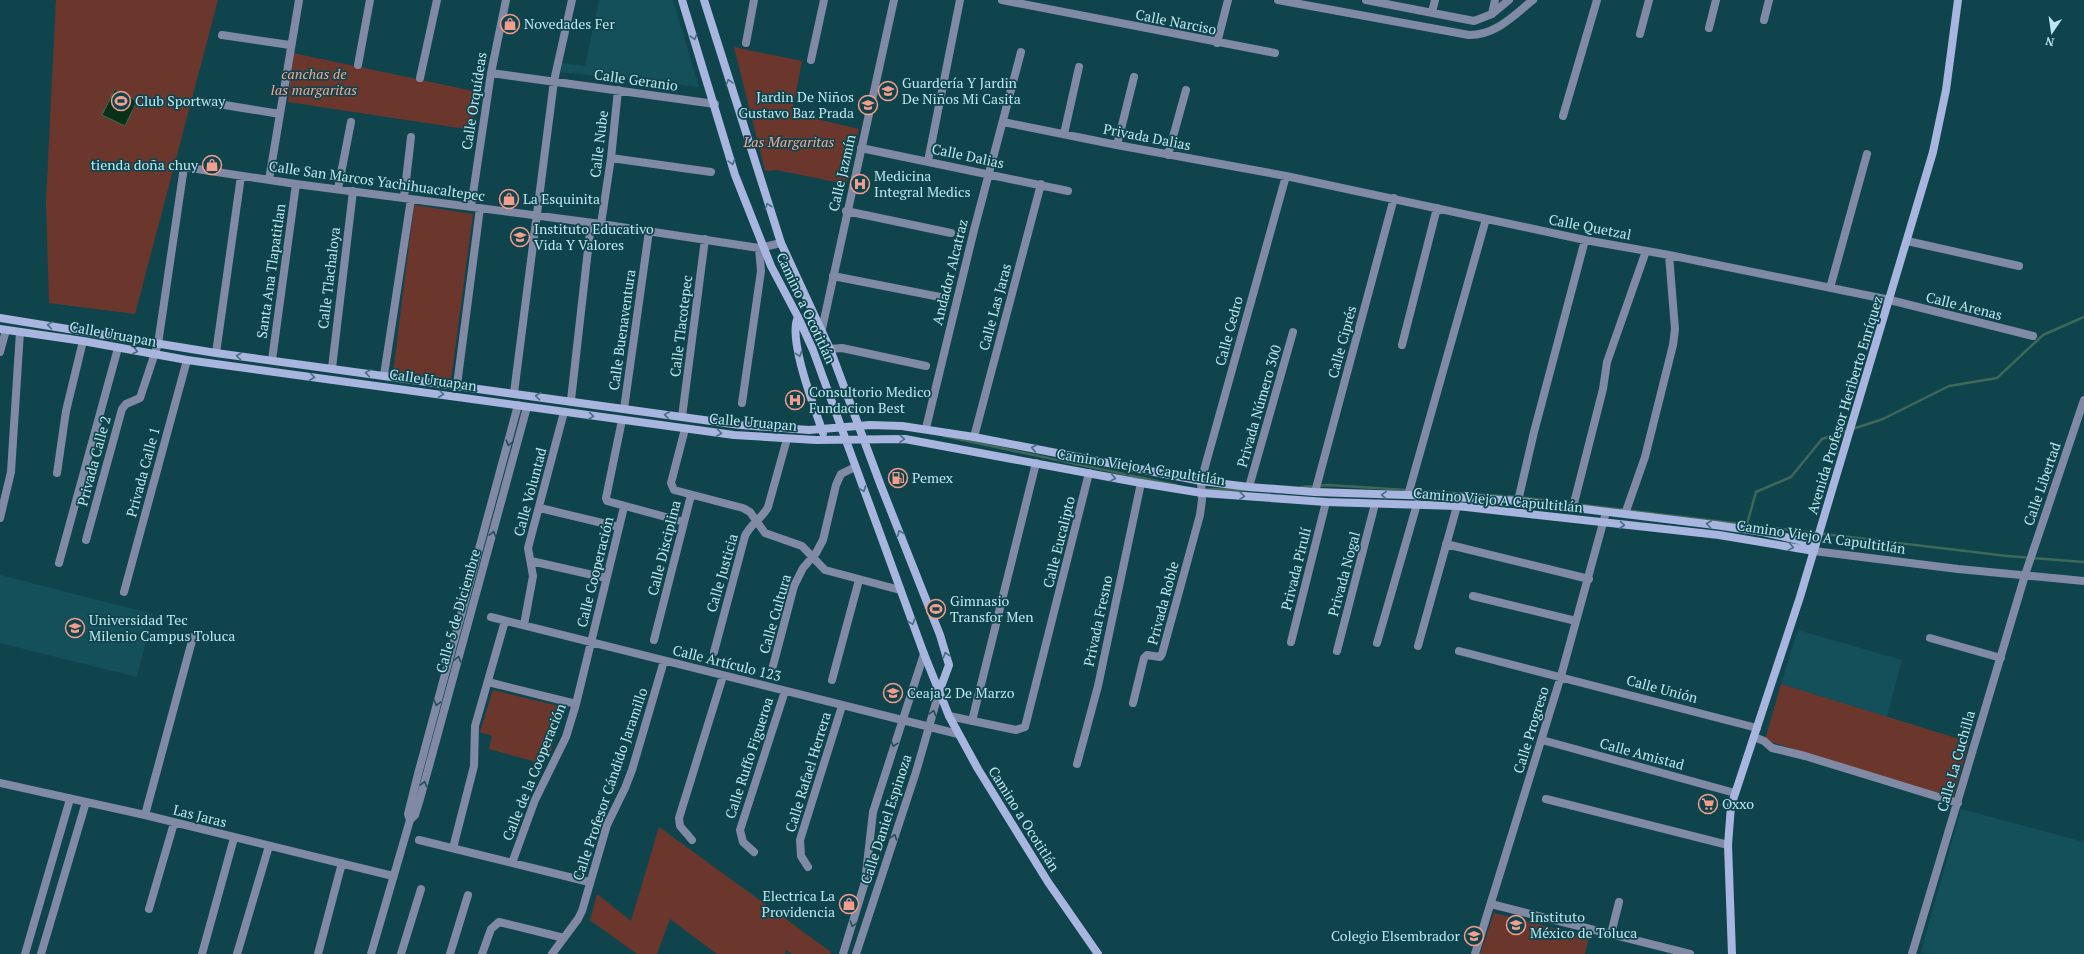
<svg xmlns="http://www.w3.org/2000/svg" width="2084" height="954" font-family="'PT Serif',serif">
<rect width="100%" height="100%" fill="#10444d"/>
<path fill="#13505a" d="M599,0h74l26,87 -138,-15 1,-9 23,3z
M0,575l153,39 -16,63 -137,-34z
M1798,630l104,30 -15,57 -106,-33z
M1961,809l123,33v112h-154l-9,-2z"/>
<path fill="#6b372d" d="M56,0h162l-83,314 -86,-11 -3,-102z
M734,47l68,14 -10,52 67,16 -13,55 -70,-14 -11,1z
M293,53l185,39 -6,38 -184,-28z
M414,205l59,9 -22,166 -58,-7z
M1781,684l188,58 -16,57 -188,-59z
M493,690l70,17 -13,48 -14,7 -47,-13 3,-13 -12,-4z
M659,827l172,125 -1,2h-38l-6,-4 -1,4h-68l-47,-35 -13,35h-20l-47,-34 7,-26 34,27z
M1494,913l95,24 -4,17h-105z"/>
<path fill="#083117" stroke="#3e6858" d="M115,89l22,12 -12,25 -23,-11z"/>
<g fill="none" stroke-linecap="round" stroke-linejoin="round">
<path stroke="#3e6858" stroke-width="2.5" d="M944,436l232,49
M1301,487l27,-2 189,12 490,59 77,6
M1203,489l43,1
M1747,524l9,-32 35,-15 31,-38 61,-20 66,-33 48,-8 46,-43 41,-18"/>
<path stroke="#818aa5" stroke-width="8" d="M1002,0l273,53
M1278,0l191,35c27,0 44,-19 64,-35
M1366,0l108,21 18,-7 17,-14
M1432,12l3,-12
M1492,14l3,-14
M1764,20l5,-20
M1709,28l7,-28
M1640,34l9,-34
M222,35l68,10
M746,43l8,-43
M1217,43l11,-43
M811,60l13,-60
M358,65l12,-65
M491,73l224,31
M420,78l17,-78
M200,101l80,13
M1563,116l34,-116
M1003,122l114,23 169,31 299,64 84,15 221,45 143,36
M1064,134l15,-67
M1117,145l17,-68
M861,148l207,43
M1168,155l18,-65
M611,158l100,14
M928,161l32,-161
M269,180l30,-180
M338,189l13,-67
M404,198l7,-61
M471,207l20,-134 15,-73
M846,211l105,22
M601,224l10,-66 7,-68
M1907,241l112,25
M833,276l107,21
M1830,288l37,-134
M822,329l72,-329
M1402,345l35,-137
M830,349l12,-1 84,18
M0,352l6,-22
M216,353l25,-177
M272,360l24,-176
M332,368l21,-177
M384,375l27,-176
M457,385l23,-177
M514,393l40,-312 18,-81
M571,400l20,-177
M742,403l19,-132 -2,-23
M624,409l25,-178
M682,417l23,-178
M622,420l-16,78 1,3 77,21
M926,428l48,-198 47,-178
M685,429l-14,54 3,7 69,18 7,4 15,21 37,13 23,24 75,20
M974,437l67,-253
M57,473l9,-62 17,-70
M1249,487l44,-155
M1315,492l79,-294
M1408,495l78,-276
M1518,501l16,-69 51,-192
M1573,507l30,-118 4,-27 39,-111
M540,508l79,19
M1625,514l20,-57 28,-112 2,-16 -6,-74
M0,518l11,-46 9,-140
M86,540l36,-131 4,-5 14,-6 18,-54 26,-177 112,17 305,40 158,24 22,-5
M1446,544l143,35
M1814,551l144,18 126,12
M531,561l75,17
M59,563l59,-215
M124,592l63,-232
M1473,596l103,25
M491,617l467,117
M524,625l9,-49 -5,-28 36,-136
M1930,638l71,20
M654,640l37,-145
M1291,642l35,-140
M1377,643l40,-139
M1418,646l39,-140
M1337,651l38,-147
M1459,651l298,77
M714,652l31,-116c5,-12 17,-17 23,-29l19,-68
M773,666l21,-80 9,-18 13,-15 7,-13 13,-55 5,-11 14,-7
M832,680l27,-100
M488,682l88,22
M1133,703l11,-45 3,-3 13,2 2,-3 38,-139 2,-15 -1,-19 85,-305
M949,716l67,14 9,-3 64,-254
M972,721l64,-258
M1754,737l10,4 8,7 33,8 153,47
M1542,740l193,53
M1077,764l21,-78 43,-203
M0,783l145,32 248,61
M1546,799l182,46
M145,815l48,-178
M410,820l5,-5 5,-16 107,-392
M419,840l170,42
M692,840l-12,-14 -1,-8 44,-142
M453,848l21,-82 1,-40 30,-105
M754,852l-11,-10 -3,-12 45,-139
M512,863l23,-63 31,-63 10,-33 48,-197
M808,867l-7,-11 -1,-16 42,-134
M1491,904l199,50
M149,909l25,-86
M1611,934l8,-32
M25,954l45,-155
M41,954l45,-152
M202,954l32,-116
M237,954l32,-108
M318,954l24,-91
M371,954l39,-134 -2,-6 10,-40 100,-369
M401,954l20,-65
M450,954l18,-59
M482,954l9,-25 8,-7 65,16
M552,954l26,-35 4,-8 25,-86 18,-37 7,-18 32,-109
M843,954l22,-72 8,-70 51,-158
M856,954l60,-182 23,-80
M1475,954l86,-278 45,-164
M1912,954l113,-379 59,-175"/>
<path stroke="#a8b5df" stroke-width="8" d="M682,0l53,175 36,91 27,51 15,33 111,304 25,62 29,53 70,113 50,72
M704,0l77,243 49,106 51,137 59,149 9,30 -10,27
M798,317c-11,21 17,92 25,116
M0,318l216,35 524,72 69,5 61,-5 32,1 72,11 227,44 48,6 66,5 121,4 82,5 197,24 48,7 53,12
M0,329l83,12 104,19 547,75 82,5 89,-1 236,44 61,10 124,9 131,4 262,29 95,16
M1732,954l-4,-109 3,-39 69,-209 133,-445 13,-62 12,-90"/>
</g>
<defs><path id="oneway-chevron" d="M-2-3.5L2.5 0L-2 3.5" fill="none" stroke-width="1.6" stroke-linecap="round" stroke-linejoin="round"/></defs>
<g stroke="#456c80">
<use href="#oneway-chevron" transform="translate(694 37) rotate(73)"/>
<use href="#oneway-chevron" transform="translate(729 82) rotate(-107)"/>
<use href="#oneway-chevron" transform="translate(732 162) rotate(74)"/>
<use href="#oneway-chevron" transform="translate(768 206) rotate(-109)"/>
<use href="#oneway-chevron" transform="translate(50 325) rotate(-171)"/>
<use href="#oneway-chevron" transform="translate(135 351) rotate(11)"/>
<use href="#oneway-chevron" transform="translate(799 354) rotate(73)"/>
<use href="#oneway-chevron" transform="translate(239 356) rotate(-173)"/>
<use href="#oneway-chevron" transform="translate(368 373) rotate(-172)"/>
<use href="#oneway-chevron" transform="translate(312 377) rotate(8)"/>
<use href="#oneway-chevron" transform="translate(441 394) rotate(8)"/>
<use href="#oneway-chevron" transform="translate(538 396) rotate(-173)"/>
<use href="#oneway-chevron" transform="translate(667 415) rotate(-172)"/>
<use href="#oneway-chevron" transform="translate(591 416) rotate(8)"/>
<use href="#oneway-chevron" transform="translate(719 433) rotate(7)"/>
<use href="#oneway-chevron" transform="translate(902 439) rotate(4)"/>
<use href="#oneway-chevron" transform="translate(1034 448) rotate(-169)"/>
<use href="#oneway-chevron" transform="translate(1113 478) rotate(11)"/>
<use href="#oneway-chevron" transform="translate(863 489) rotate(70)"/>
<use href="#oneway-chevron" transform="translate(1384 495) rotate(-178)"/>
<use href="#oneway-chevron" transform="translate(1242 496) rotate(5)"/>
<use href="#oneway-chevron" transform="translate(1709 524) rotate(-173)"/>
<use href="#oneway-chevron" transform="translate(1622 525) rotate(6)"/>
<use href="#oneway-chevron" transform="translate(900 533) rotate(-112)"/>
<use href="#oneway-chevron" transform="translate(1791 547) rotate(10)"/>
<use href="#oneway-chevron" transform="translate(912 622) rotate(70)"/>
<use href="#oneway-chevron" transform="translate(946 655) rotate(-107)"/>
</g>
<g stroke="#214e5a">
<use href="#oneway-chevron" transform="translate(509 443) rotate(105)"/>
<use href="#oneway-chevron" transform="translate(493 534) rotate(-75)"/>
<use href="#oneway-chevron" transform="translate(458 659) rotate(-75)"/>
<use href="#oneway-chevron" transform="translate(437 703) rotate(105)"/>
<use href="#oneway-chevron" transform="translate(933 713) rotate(-74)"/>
<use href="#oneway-chevron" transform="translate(894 744) rotate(108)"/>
<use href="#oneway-chevron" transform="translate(424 784) rotate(-75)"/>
<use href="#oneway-chevron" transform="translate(894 837) rotate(-72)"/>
<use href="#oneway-chevron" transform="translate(853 924) rotate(107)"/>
</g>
<defs>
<g id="shop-ring" transform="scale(1)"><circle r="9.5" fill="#10444d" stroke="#f49d8c" stroke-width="1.5"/><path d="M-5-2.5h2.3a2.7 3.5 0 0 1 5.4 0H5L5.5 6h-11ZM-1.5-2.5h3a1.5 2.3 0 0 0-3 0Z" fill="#f49d8c"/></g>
<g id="school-ring" transform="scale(1)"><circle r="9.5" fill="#10444d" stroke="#f49d8c" stroke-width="1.5"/><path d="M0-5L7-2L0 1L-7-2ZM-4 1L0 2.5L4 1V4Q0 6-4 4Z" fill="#f49d8c"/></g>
<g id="stadium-ring" transform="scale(1)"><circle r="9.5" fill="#10444d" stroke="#f49d8c" stroke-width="1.5"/><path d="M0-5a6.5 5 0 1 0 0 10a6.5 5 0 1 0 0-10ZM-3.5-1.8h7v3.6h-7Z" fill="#f49d8c"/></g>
<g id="hospital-ring" transform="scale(1)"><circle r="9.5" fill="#10444d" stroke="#f49d8c" stroke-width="1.5"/><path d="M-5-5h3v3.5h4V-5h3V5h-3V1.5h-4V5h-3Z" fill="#f49d8c"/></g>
<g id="university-ring" transform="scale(1)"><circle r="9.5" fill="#10444d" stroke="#f49d8c" stroke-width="1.5"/><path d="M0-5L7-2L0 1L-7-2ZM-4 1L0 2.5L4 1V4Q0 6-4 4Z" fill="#f49d8c"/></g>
<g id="fuel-ring" transform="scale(1)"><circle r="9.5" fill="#10444d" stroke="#f49d8c" stroke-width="1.5"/><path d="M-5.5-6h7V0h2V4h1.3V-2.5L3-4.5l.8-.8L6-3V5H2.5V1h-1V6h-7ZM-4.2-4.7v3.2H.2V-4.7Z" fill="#f49d8c"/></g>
<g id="supermarket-ring" transform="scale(1)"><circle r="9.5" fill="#10444d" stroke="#f49d8c" stroke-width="1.5"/><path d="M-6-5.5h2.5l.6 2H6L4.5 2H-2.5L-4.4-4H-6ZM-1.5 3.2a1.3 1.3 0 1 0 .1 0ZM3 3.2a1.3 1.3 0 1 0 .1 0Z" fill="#f49d8c"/></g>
</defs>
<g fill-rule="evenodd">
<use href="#shop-ring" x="510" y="24"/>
<use href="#school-ring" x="888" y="91"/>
<use href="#stadium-ring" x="121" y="101"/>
<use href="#school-ring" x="868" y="105"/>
<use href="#shop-ring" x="212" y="165"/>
<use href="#hospital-ring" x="860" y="184"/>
<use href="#shop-ring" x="509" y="199"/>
<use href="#university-ring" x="520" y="237"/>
<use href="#hospital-ring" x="795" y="400"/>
<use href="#fuel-ring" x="898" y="478"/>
<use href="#stadium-ring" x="936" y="609"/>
<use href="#university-ring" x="75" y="628"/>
<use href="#university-ring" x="893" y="693"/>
<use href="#supermarket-ring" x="1708" y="804"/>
<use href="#shop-ring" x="849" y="904"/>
<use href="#school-ring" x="1516" y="925"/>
<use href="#school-ring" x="1474" y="936"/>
</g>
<g text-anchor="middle" stroke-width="3.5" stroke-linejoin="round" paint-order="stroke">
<g font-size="14" fill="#bde7f0" stroke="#10444d">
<text transform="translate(1176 22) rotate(11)" y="5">Calle Narciso</text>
<text transform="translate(636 80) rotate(8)" y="5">Calle Geranio</text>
<text transform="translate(474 101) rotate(-81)" y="5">Calle Orquídeas</text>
<text transform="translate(1147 137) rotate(11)" y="5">Privada Dalias</text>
<text transform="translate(599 144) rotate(-83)" y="5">Calle Nube</text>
<text transform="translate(968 156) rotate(12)" y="5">Calle Dalias</text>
<text transform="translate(842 173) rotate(-77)" y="5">Calle Jazmín</text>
<text transform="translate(377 181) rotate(8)" y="5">Calle San Marcos Yachihuacaltepec</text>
<text transform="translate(1590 227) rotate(11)" y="5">Calle Quetzal</text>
<text transform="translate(271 271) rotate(-82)" y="5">Santa Ana Tlapatitlan</text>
<text transform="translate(950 272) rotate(-76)" y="5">Andador Alcatraz</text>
<text transform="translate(329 278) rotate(-83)" y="5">Calle Tlachaloya</text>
<text transform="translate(1964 306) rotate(14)" y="5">Calle Arenas</text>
<text transform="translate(995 307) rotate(-75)" y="5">Calle Las Jaras</text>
<text transform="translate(806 308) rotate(65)" y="5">Camino a Ocotitlán</text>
<text transform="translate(681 326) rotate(-83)" y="5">Calle Tlacotepec</text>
<text transform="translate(622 330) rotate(-82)" y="5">Calle Buenaventura</text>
<text transform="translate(1229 331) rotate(-75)" y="5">Calle Cedro</text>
<text transform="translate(113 334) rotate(10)" y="5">Calle Uruapan</text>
<text transform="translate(1342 342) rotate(-75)" y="5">Calle Ciprés</text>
<text transform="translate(433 380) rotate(8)" y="5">Calle Uruapan</text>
<text transform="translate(1845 405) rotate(-73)" y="5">Avenida Profesor Heriberto Enríquez</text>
<text transform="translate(1259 406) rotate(-74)" y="5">Privada Número 300</text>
<text transform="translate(753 422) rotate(5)" y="5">Calle Uruapan</text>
<text transform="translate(94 461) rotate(-75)" y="5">Privada Calle 2</text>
<text transform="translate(1141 467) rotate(9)" y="5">Camino Viejo A Capultitlán</text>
<text transform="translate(143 472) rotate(-75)" y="5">Privada Calle 1</text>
<text transform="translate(2042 484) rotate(-71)" y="5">Calle Libertad</text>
<text transform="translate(530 492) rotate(-75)" y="5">Calle Voluntad</text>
<text transform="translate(1498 500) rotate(5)" y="5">Camino Viejo A Capultitlán</text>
<text transform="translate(1821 537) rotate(8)" y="5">Camino Viejo A Capultitlán</text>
<text transform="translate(1059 542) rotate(-76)" y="5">Calle Eucalipto</text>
<text transform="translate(664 548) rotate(-76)" y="5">Calle Disciplina</text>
<text transform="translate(1296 569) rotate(-76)" y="5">Privada Pirulí</text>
<text transform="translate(595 572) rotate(-76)" y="5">Calle Cooperación</text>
<text transform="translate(722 573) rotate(-74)" y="5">Calle Justicia</text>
<text transform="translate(1344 574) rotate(-75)" y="5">Privada Nogal</text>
<text transform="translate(1163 603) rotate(-75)" y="5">Privada Roble</text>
<text transform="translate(458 611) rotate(-74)" y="5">Calle 5 de Diciembre</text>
<text transform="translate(775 614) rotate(-74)" y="5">Calle Cultura</text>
<text transform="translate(1098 621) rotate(-78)" y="5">Privada Fresno</text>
<text transform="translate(727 663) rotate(14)" y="5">Calle Artículo 123</text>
<text transform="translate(1662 689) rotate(15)" y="5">Calle Unión</text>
<text transform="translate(1531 730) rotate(-73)" y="5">Calle Progreso</text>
<text transform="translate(1642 754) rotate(15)" y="5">Calle Amistad</text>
<text transform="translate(749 758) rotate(-72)" y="5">Calle Ruffo Figueroa</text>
<text transform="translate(1956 761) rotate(-74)" y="5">Calle La Cuchilla</text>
<text transform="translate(534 772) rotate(-68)" y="5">Calle de la Cooperación</text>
<text transform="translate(808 772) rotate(-73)" y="5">Calle Rafael Herrera</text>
<text transform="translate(610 784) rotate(-71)" y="5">Calle Profesor Cándido Jaramillo</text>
<text transform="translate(200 816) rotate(14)" y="5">Las Jaras</text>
<text transform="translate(886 819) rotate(-72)" y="5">Calle Daniel Espinoza</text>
<text transform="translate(1024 819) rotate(58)" y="5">Camino a Ocotitlán</text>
</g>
<g font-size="14" fill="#bde7f0" stroke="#10444d" text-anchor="start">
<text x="524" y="29">Novedades Fer</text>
<text x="902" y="88">Guardería Y Jardin<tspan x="902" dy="16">De Niños Mi Casita</tspan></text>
<text x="854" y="102" text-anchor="end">Jardin De Niños<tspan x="854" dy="16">Gustavo Baz Prada</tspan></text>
<text x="135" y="106">Club Sportway</text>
<text x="198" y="170" text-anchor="end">tienda doña chuy</text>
<text x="874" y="181">Medicina<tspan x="874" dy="16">Integral Medics</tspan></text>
<text x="523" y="204">La Esquinita</text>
<text x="534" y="234">Instituto Educativo<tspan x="534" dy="16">Vida Y Valores</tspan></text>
<text x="809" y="397">Consultorio Medico<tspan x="809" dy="16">Fundacion Best</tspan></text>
<text x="912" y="483">Pemex</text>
<text x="950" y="606">Gimnasio<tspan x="950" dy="16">Transfor Men</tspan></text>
<text x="89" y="625">Universidad Tec<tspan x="89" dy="16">Milenio Campus Toluca</tspan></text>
<text x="907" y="698">Ceaja 2 De Marzo</text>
<text x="1722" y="809">Oxxo</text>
<text x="835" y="901" text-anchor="end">Electrica La<tspan x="835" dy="16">Providencia</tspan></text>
<text x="1530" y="922">Instituto<tspan x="1530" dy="16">México de Toluca</tspan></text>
<text x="1460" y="941" text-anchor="end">Colegio Elsembrador</text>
</g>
<g font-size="14" font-style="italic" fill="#fda391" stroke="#10444d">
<text x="314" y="79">canchas de<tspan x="314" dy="16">las margaritas</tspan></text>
<text x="789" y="147">Las Margaritas</text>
</g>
</g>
<g transform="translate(2052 32) rotate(193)" stroke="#10444d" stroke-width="3" paint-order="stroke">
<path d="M0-3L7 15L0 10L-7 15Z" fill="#bde7f0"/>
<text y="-6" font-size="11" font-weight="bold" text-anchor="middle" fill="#bde7f0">N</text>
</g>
</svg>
